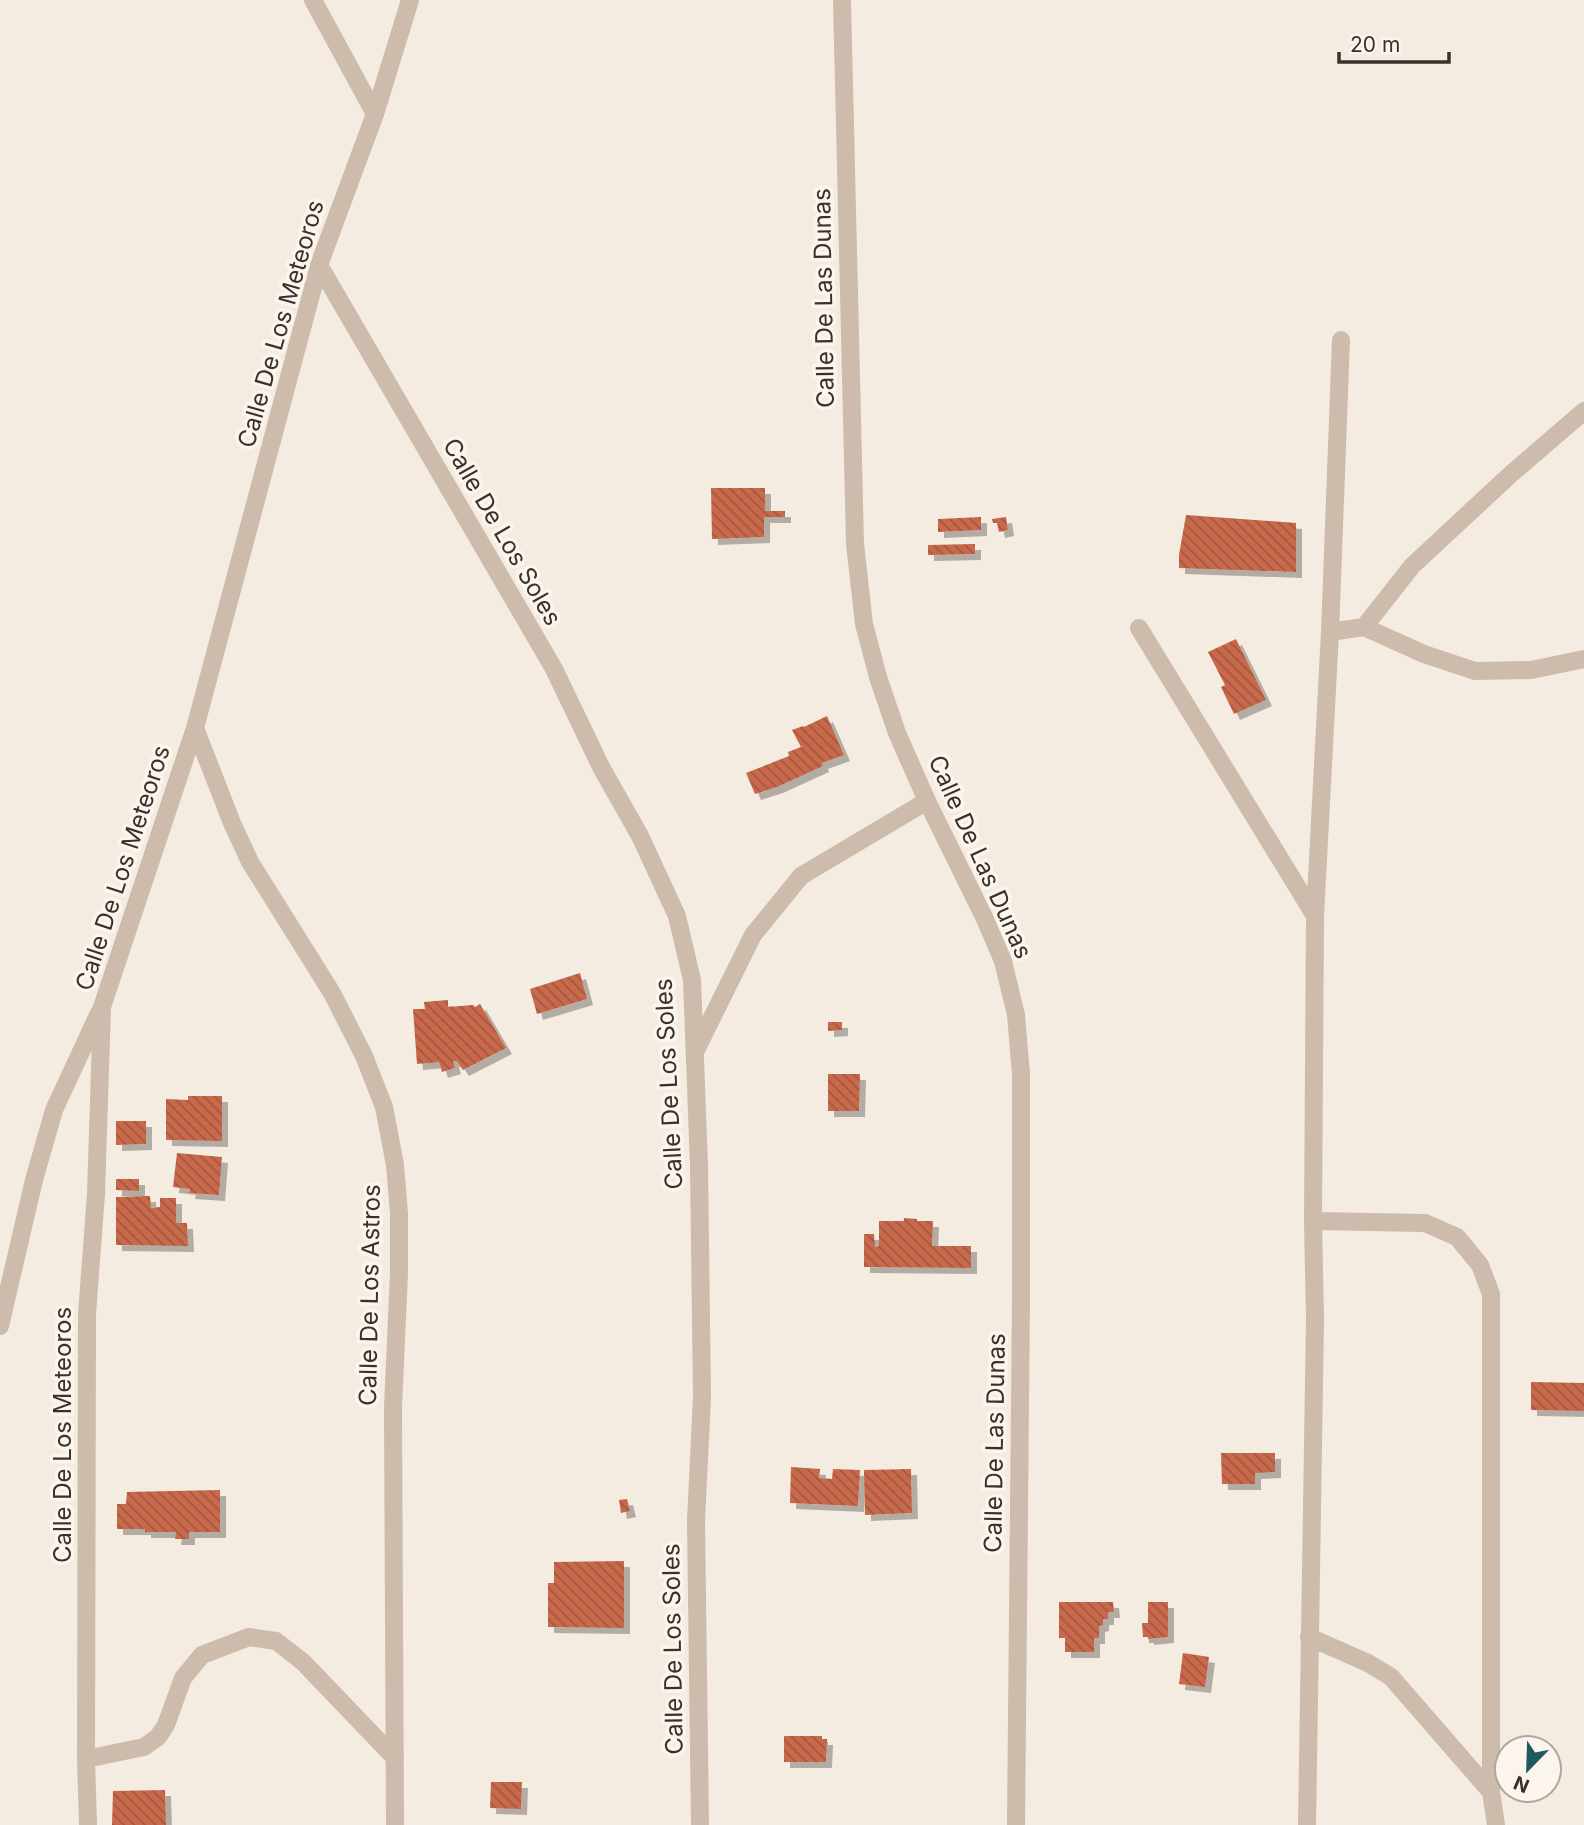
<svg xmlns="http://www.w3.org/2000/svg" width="1584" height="1825" font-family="Inter,sans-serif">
<defs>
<pattern id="building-back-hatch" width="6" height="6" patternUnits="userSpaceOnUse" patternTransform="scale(1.75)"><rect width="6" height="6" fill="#c8694b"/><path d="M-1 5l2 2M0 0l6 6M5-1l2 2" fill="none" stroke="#a4573f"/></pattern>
<filter id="shadow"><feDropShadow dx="6" dy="6" stdDeviation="0" flood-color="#0004"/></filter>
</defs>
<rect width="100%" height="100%" fill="#f4ebe1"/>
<path fill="url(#building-back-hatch)" filter="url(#shadow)" d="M711,488h54v23h20v6h-21v20l-52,2z
M1186,515l110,8v49l-117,-4v-13z
M981,517v13l-43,2v-13z
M1006,517l2,13 -9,2 -2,-9h-4l-1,-4z
M975,544v10l-47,1v-10z
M1236,639l30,61 -32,14 -13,-27 4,-2 -17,-33z
M827,716l17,39 -22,8 1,3 -46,21 -22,7 -9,-21 43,-17 -1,-4 13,-5 -9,-17 11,-4 1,1z
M580,973l7,26 -50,15 -7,-25z
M448,1000v7l25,-2 2,2 5,-3 26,44 -43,22 -6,-9h-4l2,7 -13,4 -3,-10 -22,2 -4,-55h12l-1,-7z
M828,1022h14v8l-14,1z
M828,1074h32l-1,37h-31z
M188,1096h34v45l-56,-1v-41l22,1z
M116,1121h30v23l-30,1z
M177,1153l45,4 -3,38 -30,-2 1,-4 -17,-2z
M116,1179h23v12l-23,-1z
M150,1196l1,12 9,-1v-9h16v25h11l1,23 -72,-1v-48z
M904,1218l13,1v2h16l-1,25h39v22l-107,-1v-33h10l1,13 4,-1v-25h25z
M1531,1382l53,1v28l-53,-1z
M1221,1453h54v19l-20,1v11h-33z
M791,1467l29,2 -1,9 13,1 1,-10 27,1 -2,36 -68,-3z
M911,1469l1,44 -47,2 -1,-45z
M220,1490v42h-31v7h-14l1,-7h-31v-3h-28v-25h9l1,-12z
M627,1499l3,12 -9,2 -2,-13z
M624,1561v67l-76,-1v-44h6v-21z
M1059,1602h54l1,10h-6v7h-5v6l-4,1v12h-5v14h-29v-14h-6z
M1148,1602h20v35l-20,2v-2h-5l-1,-14h6z
M1183,1653l26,4 -4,30 -26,-3z
M784,1736h38v3h5l-1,23h-42z
M491,1782h31l-1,27 -31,-1z
M165,1790l1,35h-54l1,-34z"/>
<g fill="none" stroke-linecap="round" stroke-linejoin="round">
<path stroke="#cdbbac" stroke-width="18" d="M313,0l62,114
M842,0l13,544 9,80 14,53 19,56 30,68 58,118 18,42 13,54 5,59v224l-5,527
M319,265l235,404 47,98 39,69 37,80 15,64 7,185 3,232 -6,123 4,305
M1364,627l60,27 51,17 56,-1 53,-11
M1139,628l176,288
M1330,632l34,-5 48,-61 99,-92 73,-63
M195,728l37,95 18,39 82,131 32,63 20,51 11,58 4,49v59l-6,134 2,418
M695,1052l58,-117 48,-59 126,-75
M1313,1221l112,2 32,14 23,28 11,29v498l5,33
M0,1326l34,-146 20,-70 45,-97
M1309,1637l59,26 23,14 100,115
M86,1759l58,-12 14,-10 8,-12 17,-47 19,-23 47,-18 27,4 27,21 92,96
M88,1825l-2,-66 1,-445 9,-120 6,-187 93,-279 124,-463 56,-151 35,-114
M1307,1825l8,-506 -2,-98 2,-305 15,-284 11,-292"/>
</g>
<g text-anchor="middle" stroke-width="7" stroke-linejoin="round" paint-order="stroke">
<g font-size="24" fill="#3b302b" stroke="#fbf5ee">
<text transform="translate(824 298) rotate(-91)" y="8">Calle De Las Dunas</text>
<text transform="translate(281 324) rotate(-74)" y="8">Calle De Los Meteoros</text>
<text transform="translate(502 532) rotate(60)" y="8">Calle De Los Soles</text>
<text transform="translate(980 857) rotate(66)" y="8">Calle De Las Dunas</text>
<text transform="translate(123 868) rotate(-72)" y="8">Calle De Los Meteoros</text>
<text transform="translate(669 1084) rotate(-93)" y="8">Calle De Los Soles</text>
<text transform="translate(370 1295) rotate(-89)" y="8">Calle De Los Astros</text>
<text transform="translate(63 1435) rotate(-90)" y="8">Calle De Los Meteoros</text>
<text transform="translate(995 1443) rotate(-89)" y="8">Calle De Las Dunas</text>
<text transform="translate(673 1649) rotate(-91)" y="8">Calle De Los Soles</text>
</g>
</g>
<g transform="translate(1528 1769) rotate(203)"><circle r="33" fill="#fbf5ee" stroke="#aea6a0" stroke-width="2"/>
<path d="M0-5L12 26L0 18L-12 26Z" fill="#1f5a5e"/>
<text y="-10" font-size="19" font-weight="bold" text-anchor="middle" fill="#3b302b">N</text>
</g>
<path d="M1339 52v10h110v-10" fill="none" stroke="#3b302b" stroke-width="3.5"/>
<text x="1350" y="52" font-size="21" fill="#3b302b" stroke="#fbf5ee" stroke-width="5" paint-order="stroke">20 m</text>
</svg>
